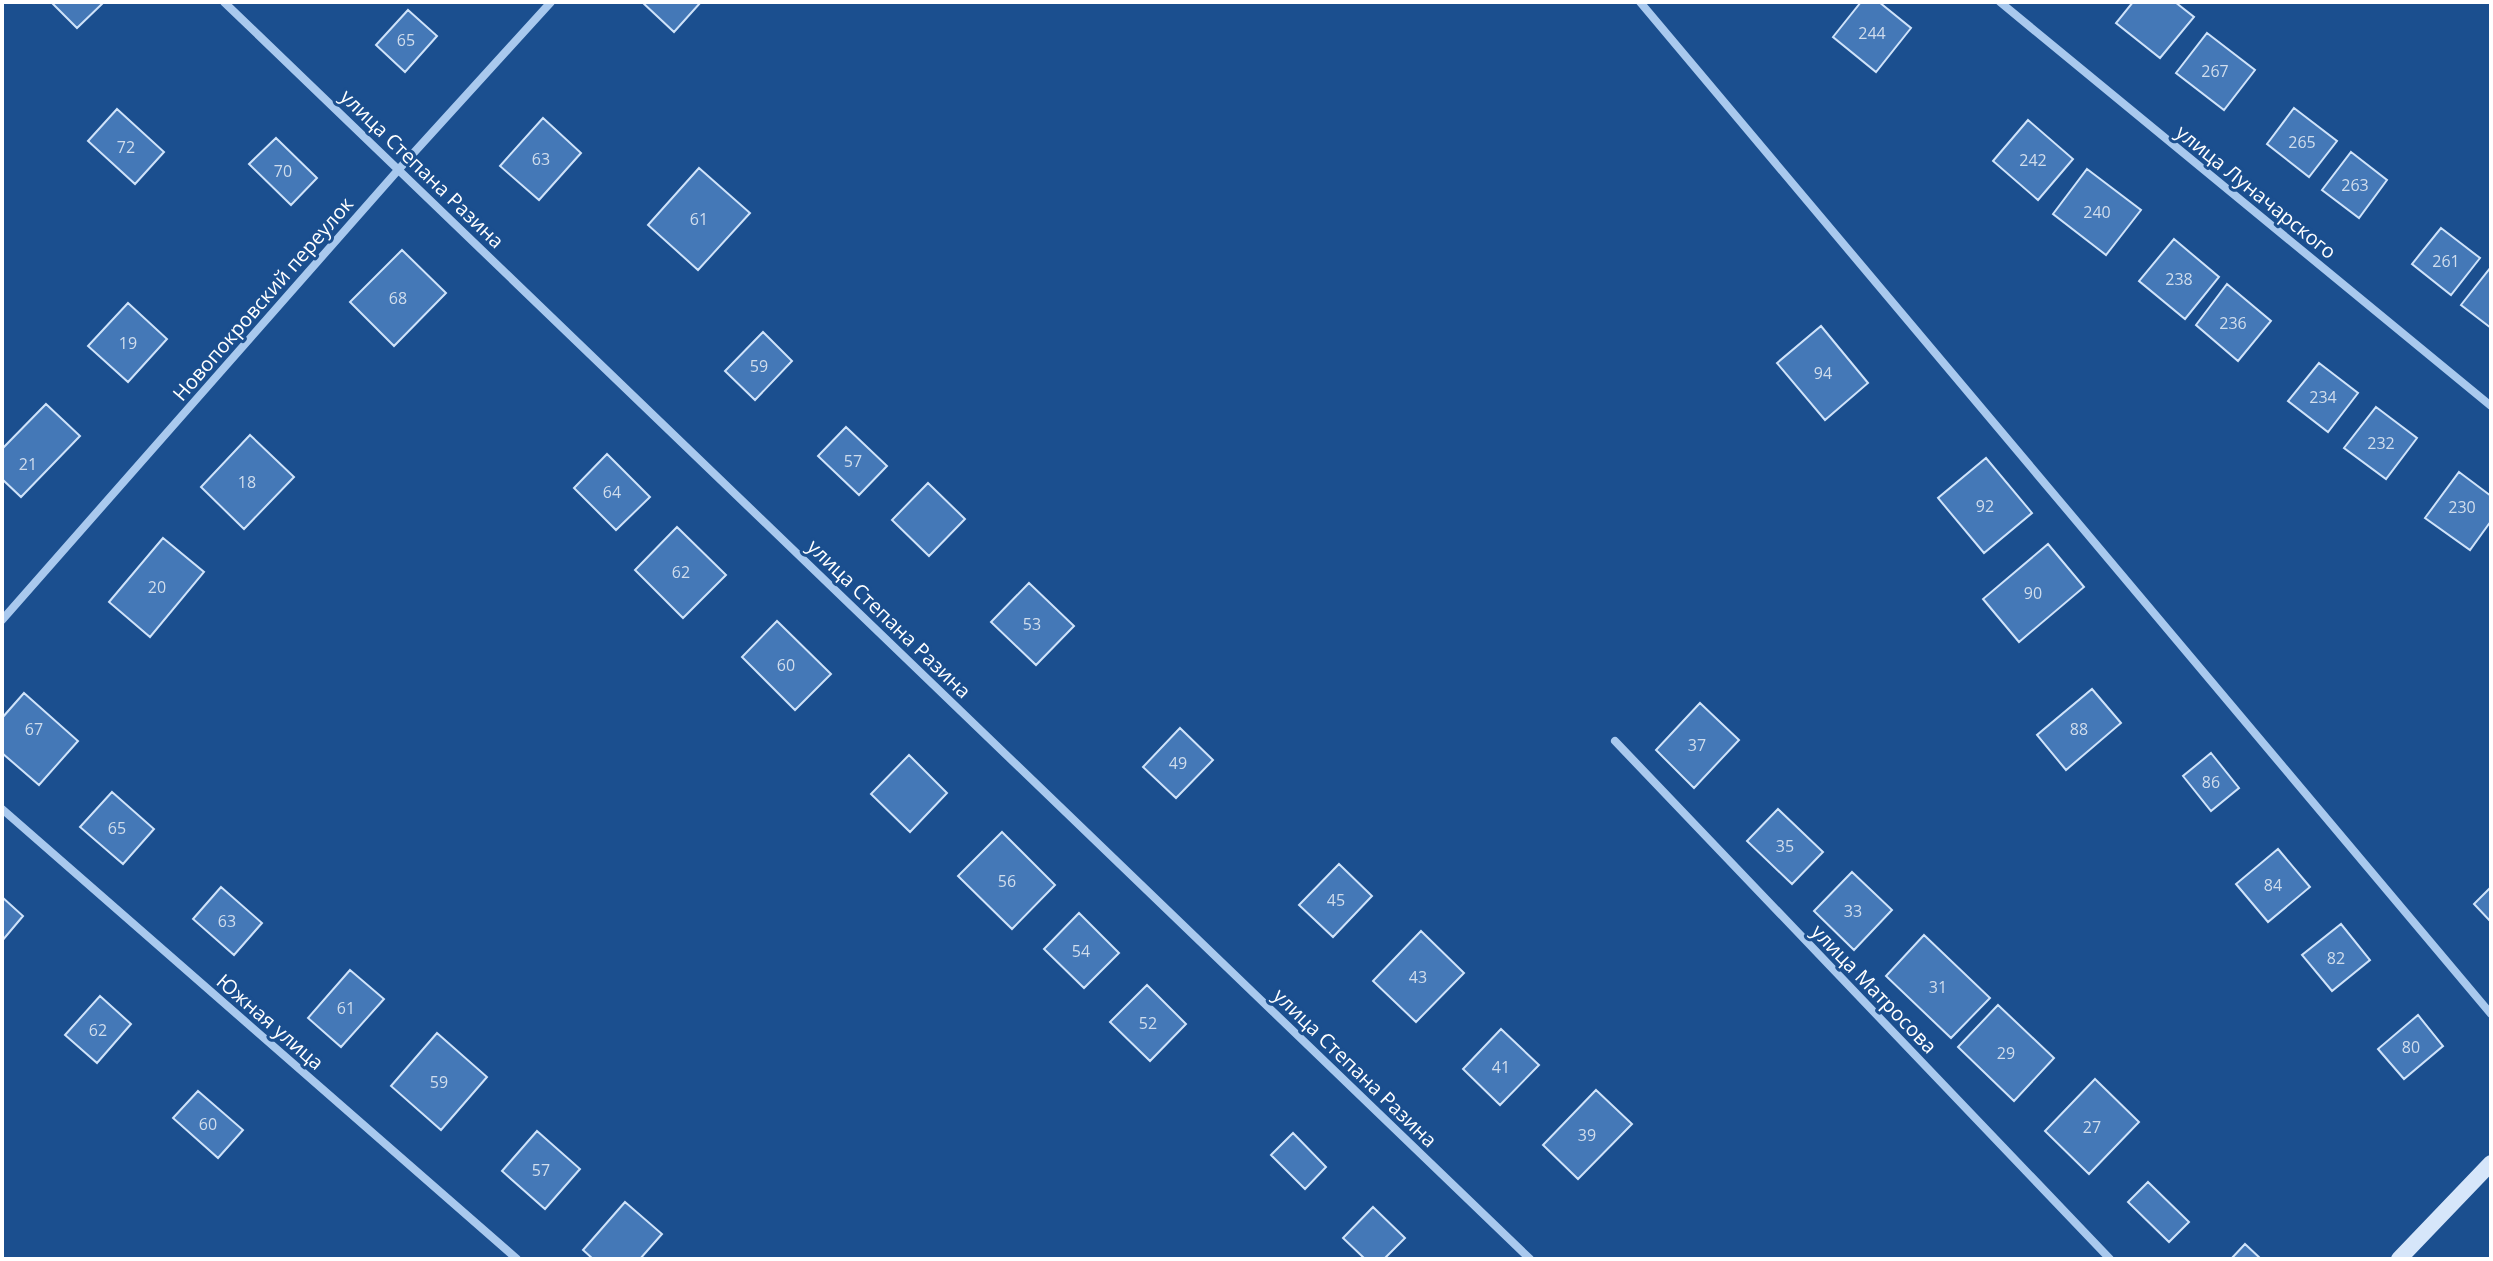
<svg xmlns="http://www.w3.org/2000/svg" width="2493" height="1261" font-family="'Open Sans',sans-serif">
<rect width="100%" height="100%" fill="#1b4f8f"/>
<path fill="#4478b7" stroke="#cfe3fa" stroke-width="2" d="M51,2h53l-27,26z
M642,2h59l-27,30z
M1861,2h18l32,26 -35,44 -43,-35z
M2133,2h42l19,15 -34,41 -44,-35z
M408,10l29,26 -32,36 -29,-27z
M2207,33l48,37 -31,40 -48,-37z
M2294,108l43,33 -28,36 -42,-33z
M117,109l47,43 -29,32 -47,-43z
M543,118l38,35 -42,47 -39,-34z
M2028,120l45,39 -35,41 -45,-39z
M276,138l41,40 -26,27 -42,-41z
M2351,152l36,28 -28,38 -37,-28z
M699,168l51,45 -52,57 -50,-45z
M2087,169l54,41 -35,45 -53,-41z
M2441,228l39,30 -29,37 -39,-31z
M2174,239l45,38 -34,42 -46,-38z
M402,250l44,43 -52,53 -44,-44z
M2491,267v61l-30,-23z
M2227,284l44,37 -33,40 -42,-36z
M128,303l39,36 -39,43 -40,-36z
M1821,326l47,57 -43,37 -48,-57z
M763,332l29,29 -37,39 -30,-29z
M2319,363l39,30 -30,39 -40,-31z
M46,404l34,32 -59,61 -19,-18v-30z
M2376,407l41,31 -31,41 -42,-31z
M846,427l41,39 -28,29 -41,-39z
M250,435l44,42 -50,52 -43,-42z
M607,454l43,43 -34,33 -42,-42z
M1986,458l46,55 -48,40 -46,-55z
M2459,472l32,24v25l-21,29 -45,-32z
M928,483l37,36 -36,37 -37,-36z
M677,527l49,48 -43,43 -48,-48z
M163,538l41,34 -54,65 -41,-35z
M2048,544l36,43 -65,55 -36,-43z
M1029,583l45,43 -38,39 -45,-43z
M777,621l54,53 -36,36 -53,-53z
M2092,689l29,34 -55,47 -29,-35z
M24,693l54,48 -39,44 -37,-32v-35z
M1700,703l39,37 -45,48 -38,-38z
M1180,728l33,32 -37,38 -33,-31z
M2211,753l28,35 -28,23 -28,-35z
M909,755l38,38 -37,39 -39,-38z
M112,792l42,37 -31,35 -43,-37z
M1778,809l45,43 -31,32 -45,-43z
M1002,832l53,53 -43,44 -54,-53z
M2278,849l32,38 -42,35 -32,-38z
M1339,864l33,32 -39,41 -34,-32z
M1852,872l40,38 -38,40 -40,-39z
M221,887l41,36 -28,32 -41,-36z
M2491,887v35l-17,-18z
M2,897l21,19 -21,25z
M1079,913l40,40 -35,35 -40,-39z
M2341,924l29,36 -38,31 -30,-36z
M1421,931l43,42 -48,49 -43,-41z
M1924,935l66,63 -39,40 -65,-62z
M350,970l34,29 -43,48 -33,-29z
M1147,985l39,39 -36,37 -40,-39z
M100,996l31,28 -34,39 -32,-28z
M1998,1005l56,53 -40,43 -56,-54z
M2418,1015l25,31 -39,33 -26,-30z
M1501,1029l38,36 -39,40 -37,-36z
M437,1033l50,44 -46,53 -50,-44z
M2095,1079l44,43 -50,52 -44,-43z
M1596,1090l36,34 -54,55 -35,-34z
M198,1091l45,39 -25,28 -45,-40z
M537,1131l43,38 -35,40 -43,-38z
M1293,1133l33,34 -21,22 -34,-34z
M2148,1182l41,40 -20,20 -41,-40z
M625,1202l37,32 -22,25h-47l-10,-9z
M1373,1207l32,31 -21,21h-19l-22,-21z
M2245,1244l16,15h-30z"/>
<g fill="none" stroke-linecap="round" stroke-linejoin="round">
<path stroke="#a9c9ee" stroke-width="8" d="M224,2l1306,1257
M1640,2l851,1012
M2000,2l491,404
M2,620l397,-451 152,-167
M1615,741l495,518
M2,809l515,450"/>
<path stroke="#d6e6fa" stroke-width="16" d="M2399,1259l92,-96"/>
</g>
<g text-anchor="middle" stroke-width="6" stroke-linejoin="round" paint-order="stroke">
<g font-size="16" fill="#d0dded">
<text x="1872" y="39">244</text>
<text x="406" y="46">65</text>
<text x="2215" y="77">267</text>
<text x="2302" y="148">265</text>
<text x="126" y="153">72</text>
<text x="541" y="165">63</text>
<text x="2033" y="166">242</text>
<text x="283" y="177">70</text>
<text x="2355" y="191">263</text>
<text x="2097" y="218">240</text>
<text x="699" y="225">61</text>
<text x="2446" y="267">261</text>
<text x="2179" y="285">238</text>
<text x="398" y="304">68</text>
<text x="2233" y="329">236</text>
<text x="128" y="349">19</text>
<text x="759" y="372">59</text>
<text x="1823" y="379">94</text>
<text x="2323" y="403">234</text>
<text x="2381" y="449">232</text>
<text x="853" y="467">57</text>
<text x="28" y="470">21</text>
<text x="247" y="488">18</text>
<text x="612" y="498">64</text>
<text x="1985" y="512">92</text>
<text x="2462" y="513">230</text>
<text x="681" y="578">62</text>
<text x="157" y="593">20</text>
<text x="2033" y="599">90</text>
<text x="1032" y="630">53</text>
<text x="786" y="671">60</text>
<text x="34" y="735">67</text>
<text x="2079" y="735">88</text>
<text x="1697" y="751">37</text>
<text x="1178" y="769">49</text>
<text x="2211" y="788">86</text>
<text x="117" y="834">65</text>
<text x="1785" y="852">35</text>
<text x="1007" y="887">56</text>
<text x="2273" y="891">84</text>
<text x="1336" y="906">45</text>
<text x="1853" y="917">33</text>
<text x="227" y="927">63</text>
<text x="1081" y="957">54</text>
<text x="2336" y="964">82</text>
<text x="1418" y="983">43</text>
<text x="1938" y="993">31</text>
<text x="346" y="1014">61</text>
<text x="1148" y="1029">52</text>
<text x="98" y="1036">62</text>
<text x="2411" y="1053">80</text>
<text x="2006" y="1059">29</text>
<text x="1501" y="1073">41</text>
<text x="439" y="1088">59</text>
<text x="208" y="1130">60</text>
<text x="2092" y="1133">27</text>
<text x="1587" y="1141">39</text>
<text x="541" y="1176">57</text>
</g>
<g font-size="20" fill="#fff" stroke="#1b4f8f">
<text transform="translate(422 169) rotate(44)" y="7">улица Степана Разина</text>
<text transform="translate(2256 192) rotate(39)" y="7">улица Луначарского</text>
<text transform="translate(263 299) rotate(-49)" y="7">Новопокровский переулок</text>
<text transform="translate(889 619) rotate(44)" y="7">улица Степана Разина</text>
<text transform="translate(1874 989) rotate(46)" y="7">улица Матросова</text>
<text transform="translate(270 1022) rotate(41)" y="7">Южная улица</text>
<text transform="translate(1355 1068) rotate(44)" y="7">улица Степана Разина</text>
</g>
</g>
<rect width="2493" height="1261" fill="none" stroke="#ffffff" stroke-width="8"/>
</svg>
